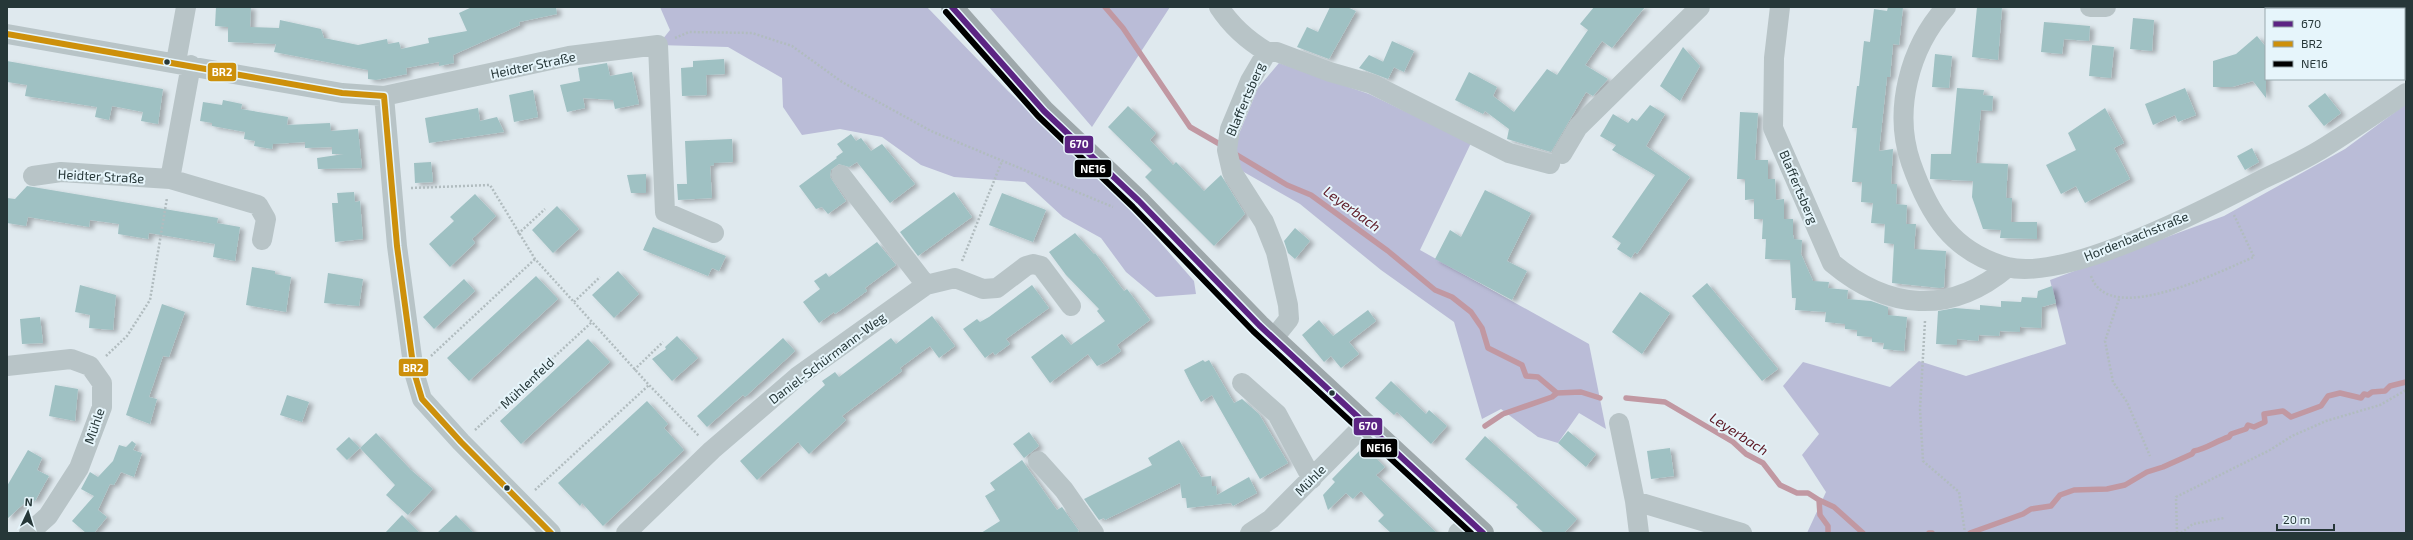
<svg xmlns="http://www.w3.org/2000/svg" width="2413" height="540" font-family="'Exo 2',sans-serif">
<defs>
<filter id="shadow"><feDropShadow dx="4.5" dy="2.5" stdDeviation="2" flood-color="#0004"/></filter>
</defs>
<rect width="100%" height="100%" fill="#dfe9ee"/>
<path fill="#babcd7" d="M660,7h267l81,84 122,117 64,73 2,13 -40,3 -30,-25 -25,-34 -38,-21 -38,-35 -71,-5 -33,-12 -39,-28 -42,-8 -38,6 -19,-28 -1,-29 -54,-31 -70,-2 12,-15z
M989,7h181l-78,120z
M1279,63l90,31 102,49 -51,107 169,94 17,85 -27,-16 -21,30 -20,-6 -37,-28 -19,10 -28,-97 -73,-52 -81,-66 -65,-37 -1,-21 24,-58z
M2406,104v429h-599l19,-41 -24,-37 17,-21 -36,-48 20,-24 87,25 29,-26 47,15 100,-32 -16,-64 174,-64 121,-67z"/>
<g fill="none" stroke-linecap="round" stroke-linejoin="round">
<path stroke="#c198a2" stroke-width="5.5" d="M1105,7l18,21 67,99 33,19
M1232,152l55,33 24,10 77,56 47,39 17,7 19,15 11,16 6,20 34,17 4,11 12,1 19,16 24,-1 19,6
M1626,398l39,4 68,40 13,12 17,9 17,22 17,8h11l11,7 1,15 8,11v7
M1485,426l18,-12 49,-17 5,-4
M1819,500l15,7 29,26
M1929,533h3
M1970,533l53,-19 8,-5 20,-3 9,-11 14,-5 33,-1 18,-4 22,-13 16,-5 29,-13 2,-3c12,-2 22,-10 35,-14l2,-3 15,-5 2,-4 6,2 11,-5 -1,-8 19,-3 8,6 30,-11 7,-10 12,-3 21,5 3,-4 4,1 4,-3 13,-1 5,-5 16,-4"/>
</g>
<path fill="#9fc1c3" filter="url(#shadow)" d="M216,7h35l-1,20 29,1 1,-8 41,9 3,9 34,7 29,-6 1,5 11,-2 2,7 28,-6 -1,-5 39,-7 -8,-18 13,-6h84l1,7 -38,8 1,3 -67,30 1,8 -15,3v-4l-33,6 1,6 -31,6 -8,-1v-9l-94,-18 2,-8 -48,-2v-15l-13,-1z
M1330,7h17l9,4 -27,48 -32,-12 10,-20 11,5z
M1594,7h51l-33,41 -10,-7 -17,24 23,14 -15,17 -7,-4 -35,60 -44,-13 2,-10 -24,-18 -2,3 -28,-14 14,-28 28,15 -4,9 21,16 33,-43 10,6 31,-45 -8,-6z
M1888,7h15l-4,38 -6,-1 -3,33h-3l-8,74 14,-2 -2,35h6l-1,20 11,1 -1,19h10l-2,25 32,2 -2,36 -4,1 -48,-5 2,-39 -10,-1 1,-19 -14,-1 2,-20 -12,-1 1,-20h-10l5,-54h-5l5,-42h2l5,-45 6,1 4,-33 13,2z
M1977,7h25l-4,53 -26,-3z
M2133,18l21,2 -2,31 -22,-2z
M2044,22l46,4 -1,15 -25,-2 -2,15 -21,-2z
M2257,36l9,11v51l-13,-17 -21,6h-19v-26l23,-7z
M1392,41l22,10 -10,21 -21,-10z
M2092,45l22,2 -3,31 -22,-2z
M1683,47l17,19 -20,35 -20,-15z
M1935,54l17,2 -3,32 -17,-1z
M1369,55l25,12 -6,12 -29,-11z
M724,59l1,15 -19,1 1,20 -25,1 -1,-28 12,-1v-6z
M7,61l156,28 -5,35 -17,-3 2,-9 -31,-6 -3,14 -14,-3 2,-10 -72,-11 2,-11 -20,-3z
M607,63l3,13 22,-4 7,32 -24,5 -2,-9 -30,-2 2,10 -18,4 -7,-27 20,-4 -2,-13z
M1957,88l27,2 -1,5 10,1 -1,15 -11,-1 -5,53 32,1 -2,34h6l-1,24h26v17l-37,-1 1,-8 -18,-1 -11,-32 1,-16 -43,-2 1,-25h20z
M2185,88l11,27 -18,7 -3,-7 -22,10 -8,-21z
M533,90l5,27 -24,5 -5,-27z
M2325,93l16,20 -17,13 -16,-20z
M223,100l19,4 -1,5 47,8 -1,8 43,-2 1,8 27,-2 4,39 -44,1 -1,-11 27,-4h-12v-7l-27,1v-6l-32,2 -1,5 -18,-3 1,-5 -11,-2 1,-7 -33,-6v-3l-12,-2 3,-19 19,3z
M1650,105l15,9 -19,32 44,31 -53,77 -2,-2 -4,6 -14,-9 4,-6 -9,-6 43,-62 -43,-25 4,-5 -16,-9 13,-22 15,9 4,-5 5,3z
M1128,106l28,27 -6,7 23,25 3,-3 28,29 17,-16 24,39 -31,32 -69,-69 7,-7 -44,-43z
M478,108l2,13 17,-4 7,15 -75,11 -4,-25z
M2105,108l19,35 -10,5 16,31 -45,24 -9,-17 -15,8 -15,-29 30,-15 -8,-17z
M1740,112l18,1 -3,47h13v19h7l1,21 8,-1v20h9v16l1,4 8,1 -1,14 12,27 16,1 -1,6 20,2 -1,9 24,2 17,6v8l19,2 -3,34 -21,-2 1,-6 -12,-1v-5l-15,-1v-6l-12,-1v-5l-20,-2 1,-10 -31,-2 1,-12h-4l-2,-38 -25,-1 1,-20h-4l1,-20h-9v-20l-9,1v-21h-8z
M851,134l5,7 5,-3 10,13 11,-7 33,40 -25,19 -33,-41 -8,5 -10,-3 -8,6 -1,7 16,24 -18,13 -6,-7 -6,2 -17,-23 38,-28 -1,-1 7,-5 -6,-8z
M732,139l1,23 -19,1v2l-4,1 2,32 -34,2 -1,-16h10l-2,-43z
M2252,148l7,14 -14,8 -8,-14z
M431,162l2,20 -18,1 -1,-20z
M646,174v19h-15l-4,-18z
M27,186l191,32 -1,5 23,4 -5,34 -22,-4 2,-13 -66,-11 -1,6 -30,-5 1,-10 -29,-4 -1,7 -61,-10 -2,9 -19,-3v-25l8,1z
M1485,190l46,23 -24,48 20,10 -15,29 -77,-41 15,-29 11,7z
M354,192l1,10 5,-1 3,38 -28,3 -3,-39h6l-1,-10z
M954,192l18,25 -54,39 -18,-24z
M1002,193l44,17 -13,32 -44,-17z
M475,194l21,22 -24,23 3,4 -25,24 -21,-23 25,-23 -4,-4z
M557,206l22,23 -26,24 -21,-23z
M653,227l73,29 -7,15 -7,-3 -4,8 -65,-26z
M1295,228l15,13 -15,18 -7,-6 -4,-12z
M1075,233l19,21 1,-1 29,38 3,-2 23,31 -33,25 4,6 -15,11 -9,4 -9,-12 -38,29 -19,-26 31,-23 9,11 34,-24 -8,-10 2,-2 -33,-34 -17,-23z
M877,242l19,23 -31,23 2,3 -32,23 -1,-2 -15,11 -16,-21 17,-13 -6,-8 12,-8 3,4z
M252,267l23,4v3l16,3 -5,35 -40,-7z
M618,271l21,23 -25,24 -22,-23z
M328,273l35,6 -4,27 -35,-3z
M536,276l22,23 -89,82 -22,-23z
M464,279l11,12 -41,38 -11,-12z
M1707,283l71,86 -16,12 -70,-85z
M80,285l36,10 -3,35 -24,-2 1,-13 -15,-3z
M1032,285l17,23 -43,31 4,5 -15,11 -2,-3 -8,6 -22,-29 14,-10 3,3 9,-5z
M2052,286l4,17 -14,4 -1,21 -21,-1v5l-20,-1 -1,5 -20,-1 -1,6 -21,-2v6l-21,-1 2,-33 17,-3 25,2v-5l21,2v-6l20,1 1,-5 15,1 1,-7z
M1640,292l30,21 -28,41 -30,-22z
M162,304l23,8 -16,45 -6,-1 -14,41 8,2 -7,25 -24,-9z
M1368,310l8,11 -27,21 10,12 -18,14 -10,-12 -7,6 -22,-27 17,-15 14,16z
M932,316l23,30 -16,12 -9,-12 -30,22 2,3 -60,45 4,4 -37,34 -11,-12 -41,38 -17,-19 85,-76 -3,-4 13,-9 4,5 52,-39 5,6z
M40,317l3,26 -21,1 -2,-25z
M677,336l21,22 -26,23 -20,-22 14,-10 -1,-2z
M783,338l12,13 -50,46 -2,-2 -36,32 -10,-11z
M588,339l22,23 -89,82 -21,-23z
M1203,360l2,2 4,-2 25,43 8,-4 17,15 29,49 -28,16 -48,-84 -11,7 -10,-18 -7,-14z
M1391,381l35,33 3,-4 18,16 -16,18 -34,-32 -3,3 -19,-17z
M55,385l23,4 -3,32 -26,-5z
M287,395l22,7 -7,20 -22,-7z
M647,401l21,23 -4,4 20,22 -81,76 -21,-23 -2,3 -22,-23z
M1568,431l28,23 -10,13 -28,-24z
M1029,432l10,14 -15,12 -11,-14z
M376,433l35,37 22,19 -25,26 -22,-20 9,-10 -35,-37z
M1485,436l92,83 -13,14h-20l-28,-26 2,-2 -53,-46z
M349,437l11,11 -13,12 -11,-11z
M1179,440l22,37 10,-1 1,10h4l1,9 32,-18 8,16 -24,13 -2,-3 -44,5 -1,-10h-4l-2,-15 -75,37 -1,-2 -5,2 -15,-21 68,-34 -4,-7z
M132,441l4,3 -3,6 9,3 -8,24 -13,-5 -7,13 -4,-1 -12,26 9,7 -13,16h-8l-14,-12 22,-25 -13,-7 9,-17 8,5 15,-16 6,-16 7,2z
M1364,446l21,21 -9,8 61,58h-46l-13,-12 6,-6 -23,-24 -8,8 -7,-6 -18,17 -5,-15 12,-13 -3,-3z
M1670,448l4,28 -23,3 -4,-28z
M28,450l14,8 -5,12 12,6 -14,25 -5,-3 -23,21v-33z
M1022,460l35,50 5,-3 17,24 -4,2h-94l19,-12 -15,-25 10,-6 -5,-7z
M402,515l18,18h-35z
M456,515l18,18h-37z"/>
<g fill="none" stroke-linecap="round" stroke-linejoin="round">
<path stroke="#b1bcbf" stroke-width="2.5" stroke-dasharray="2 2" stroke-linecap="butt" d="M675,38l14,-6 63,1 40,13 50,36 89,49 182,76
M411,188l79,-3 45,74 114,126 50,51
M518,234l27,-25
M962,261l40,-100
M2091,276c18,53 131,-6 163,-19l-20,-42
M2119,299l-14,42 8,41 14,20 23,54
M574,302l26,-25
M1925,321l-5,88 3,52 36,31 6,41
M106,356l21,-20 23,-36 17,-102
M431,356l104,-97
M634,370l29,-28
M475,430l117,-108
M535,490l114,-105
M2177,533l-1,-36 94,-47 22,-14 34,-15 54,-16 26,-15
M2181,533l12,-9 31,-6"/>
<path stroke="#b8c4c7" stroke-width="20" d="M1219,7c13,20 28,33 48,45
M1780,7l-6,51 -1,70 59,135c56,47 118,53 176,4
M1946,7c-37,41 -53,104 -35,156 18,51 41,89 96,104 59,15 201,-59 256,-88 19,-9 39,-18 57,-29 29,-18 58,-38 86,-57
M2090,7h16
M7,34l335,59 42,3 185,-40 89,-11 7,167 49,21
M176,62l10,-55
M191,65l-21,114 88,26 8,14 -4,21
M384,96l13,150 17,126 8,27 39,43 90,91
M1562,154l16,-27 122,-120
M841,175l85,110
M33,176l28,-4 109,7
M1273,339l16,-20 -1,-14 -12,-53 -12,-30 -32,-50 -5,-22 3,-21 20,-48 17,-29h10l53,20 42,12 137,69 41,11
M7,366l64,-7 19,7 12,17v24l-23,61 -31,48 -19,17
M1242,383l35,31 35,65
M1619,423l16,78
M1038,461l26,29 30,43
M626,533l86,-83 85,-73 129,-92 29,-7 28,11 14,-1 29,-22 7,-2 8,2 30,40
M1250,533l21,-14 95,-96
M1458,533l13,-11
M1639,533l-4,-32 107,32"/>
<path stroke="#9ea8ab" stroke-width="22" d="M952,7l92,104 95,90 120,124 224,208"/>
<g stroke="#e6f5fb" stroke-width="9">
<path id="bus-1" d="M952,7l92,104 95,90 120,124 224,208"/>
</g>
<g stroke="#e6f5fb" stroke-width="9">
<path id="bus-2" d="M7,34l335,59 42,3 13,150 17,126 8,27 39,43 90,91"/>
</g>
<g stroke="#e6f5fb" stroke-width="9">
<path id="bus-3" d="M946,12l92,104 95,91 120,124 218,202"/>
</g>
<use href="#bus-1" stroke="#5c2483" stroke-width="6"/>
<use href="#bus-2" stroke="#cd900b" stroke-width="6"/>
<use href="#bus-3" stroke="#000" stroke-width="6"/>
</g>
<g fill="#263738" stroke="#e6f5fb" stroke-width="1.5">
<circle cx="167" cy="62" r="3.5"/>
<circle cx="1332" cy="393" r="3.5"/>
<circle cx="507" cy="488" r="3.5"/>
</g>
<g text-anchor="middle" stroke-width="4" stroke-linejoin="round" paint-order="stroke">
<g font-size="13" fill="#263738" stroke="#e6f5fb">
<text transform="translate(533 65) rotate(-12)" y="5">Heidter Straße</text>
<text transform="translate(1245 99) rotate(-67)" y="5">Blaffertsberg</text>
<text transform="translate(101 176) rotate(3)" y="5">Heidter Straße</text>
<text transform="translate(1799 187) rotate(67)" y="5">Blaffertsberg</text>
<text transform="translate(2136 236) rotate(-22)" y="5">Hordenbachstraße</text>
<text transform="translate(827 358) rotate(-37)" y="5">Daniel-Schürmann-Weg</text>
<text transform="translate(527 383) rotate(-43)" y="5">Mühlenfeld</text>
<text transform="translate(94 426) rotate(-71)" y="5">Mühle</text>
<text transform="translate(1310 480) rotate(-45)" y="5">Mühle</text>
</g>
<g font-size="14" font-style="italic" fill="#5d1824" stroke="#e6f5fb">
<text transform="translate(1352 209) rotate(36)" y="5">Leyerbach</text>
<text transform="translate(1739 434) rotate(33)" y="5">Leyerbach</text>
</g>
</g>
<g stroke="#e6f5fb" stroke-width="1.5">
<rect x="207" y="62" width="30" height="20" rx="4" fill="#cd900b"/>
<rect x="1064" y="135" width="30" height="19" rx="4" fill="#5c2483"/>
<rect x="1074" y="159" width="38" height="19" rx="4" fill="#000"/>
<rect x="398" y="358" width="31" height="19" rx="4" fill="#cd900b"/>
<rect x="1353" y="417" width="30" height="19" rx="4" fill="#5c2483"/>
<rect x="1360" y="438" width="38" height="20" rx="4" fill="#000"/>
</g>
<g font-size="11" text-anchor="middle" font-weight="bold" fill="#fff">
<text x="222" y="76">BR2</text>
<text x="1079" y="148">670</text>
<text x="1093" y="173">NE16</text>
<text x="413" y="372">BR2</text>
<text x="1368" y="430">670</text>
<text x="1379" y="452">NE16</text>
</g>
<rect width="2413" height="540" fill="none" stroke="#263738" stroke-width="16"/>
<rect x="2265" y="8" width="140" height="72" fill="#e6f5fb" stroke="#99a9ad"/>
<rect x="2273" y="21" width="20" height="6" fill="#5c2483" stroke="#99a9ad"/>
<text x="2301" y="28" font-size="12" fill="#263738">670</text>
<rect x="2273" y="41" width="20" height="6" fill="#cd900b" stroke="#99a9ad"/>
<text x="2301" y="48" font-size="12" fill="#263738">BR2</text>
<rect x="2273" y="61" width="20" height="6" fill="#000000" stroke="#99a9ad"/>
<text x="2301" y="68" font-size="12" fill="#263738">NE16</text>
<g transform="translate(28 512) rotate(4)" stroke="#e6f5fb" stroke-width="3" paint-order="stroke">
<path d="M0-3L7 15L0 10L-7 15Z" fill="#263738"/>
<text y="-6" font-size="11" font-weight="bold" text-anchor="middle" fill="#263738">N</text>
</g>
<path d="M2277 524v6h57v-6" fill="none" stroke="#263738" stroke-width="2"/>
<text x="2283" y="524" font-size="12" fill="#263738" stroke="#e6f5fb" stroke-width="3" paint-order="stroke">20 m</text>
</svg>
